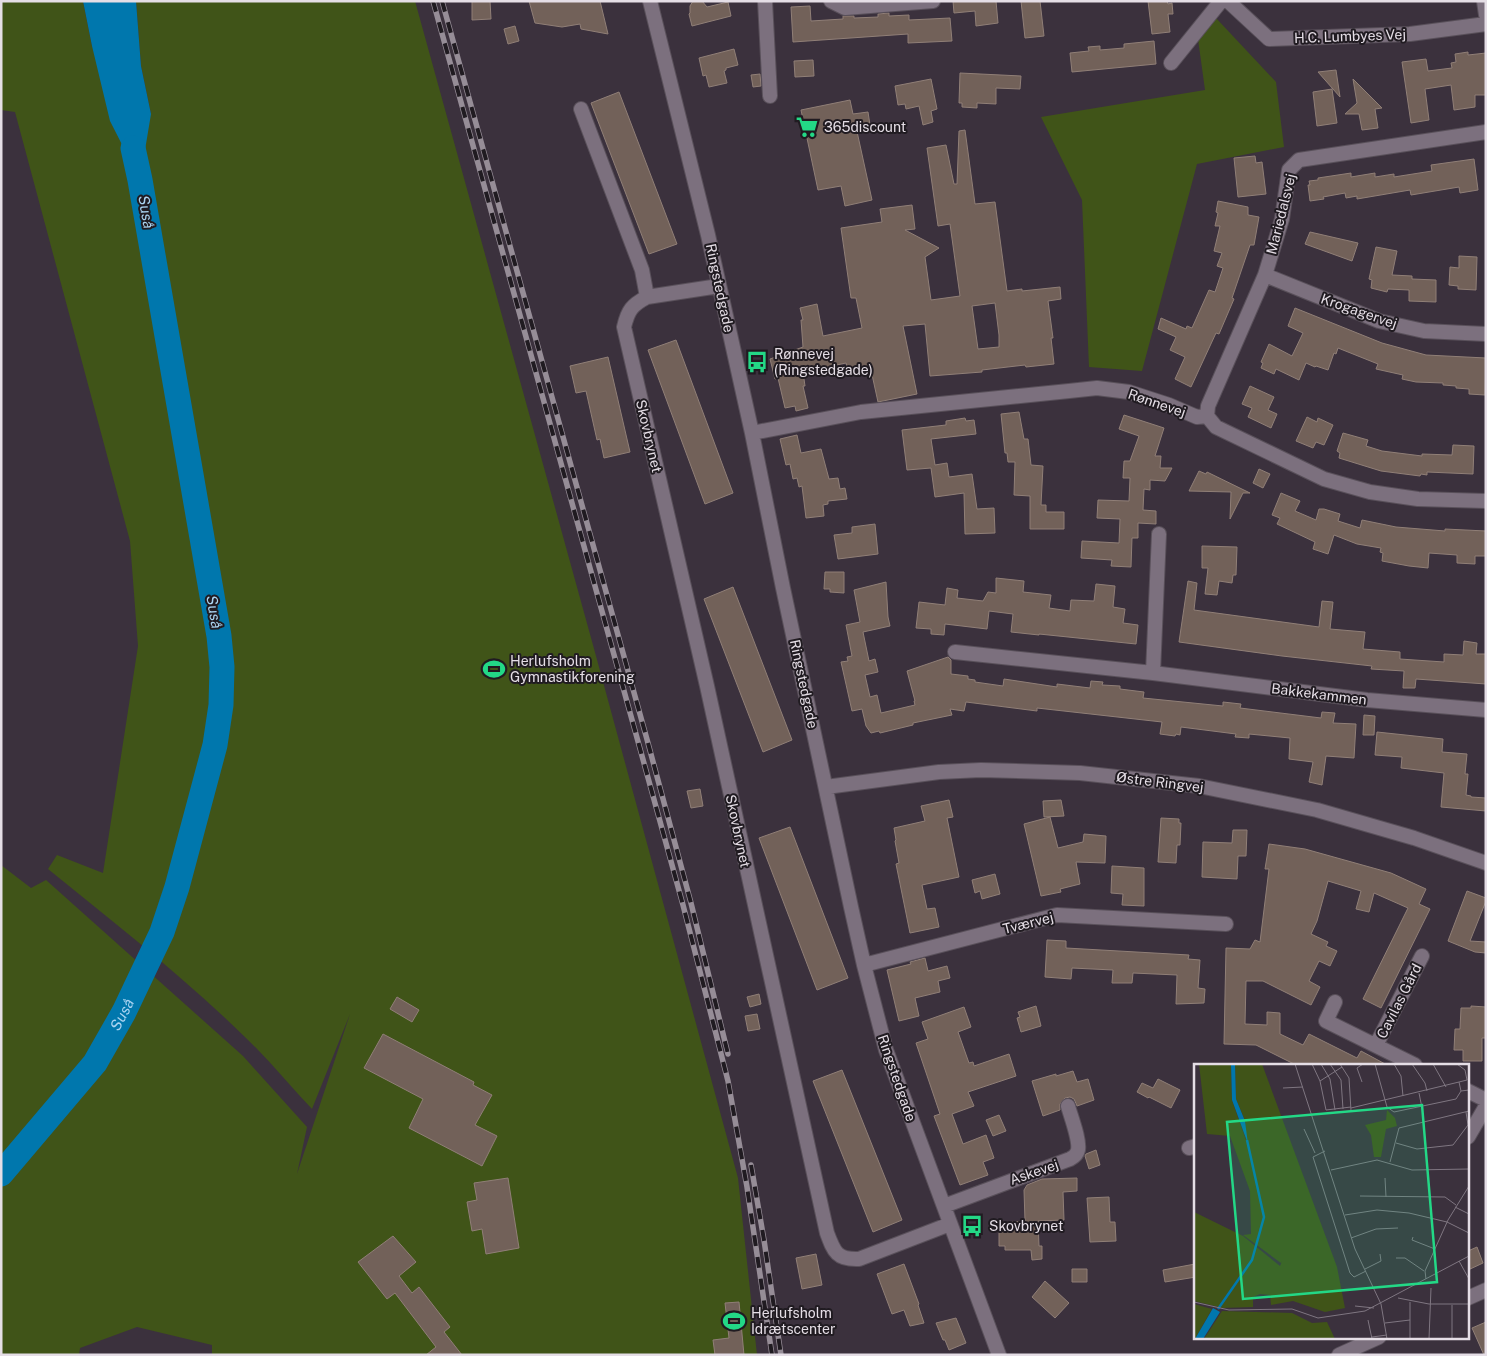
<svg xmlns="http://www.w3.org/2000/svg" width="1487" height="1356" font-family="'Public Sans',sans-serif">
<rect width="100%" height="100%" fill="#3b313d"/>
<path fill="#405418" d="M1,1h82l9,45 59,68 -10,-48 -5,-65h279l178,644 145,533 19,177h-545v-10l-75,-18 -57,21 -1,7h-78v-490l30,23 15,-8 197,176 64,71 -10,47 53,-160 -38,95c-22,-23 -42,-48 -65,-70 -62,-61 -131,-115 -199,-170l9,-14 46,18 35,-227 -8,-105 -115,-429 -14,-2z
M1216,18l60,64 8,65 -87,17 -55,207 -53,-4 -7,-167 -41,-83 164,-27 -7,-51z"/>
<path fill="#0077ad" d="M83,1h53l5,65 10,48 -11,66 -30,-59 -18,-75z"/>
<g fill="none" stroke-linecap="round" stroke-linejoin="round">
<path stroke="#0077ad" stroke-width="25" id="s1" d="M1,1174l94,-111 29,-51 38,-80 15,-45 38,-142 6,-40 1,-38 -3,-31 -79,-456 -7,-32"/>
</g>
<path fill="#726159" stroke="#907f77" fill-rule="evenodd" d="M472,1h18l1,18 -19,1z
M529,1h71l8,33 -27,-5 -1,-5 -18,3 -27,-4z
M693,1h9l5,6 21,-5 3,14 -39,10 -3,-12 1,-1v-7z
M953,1h43l2,22 -22,3 -1,-15 -21,2z
M1021,1h19l4,35 -19,2z
M1148,1h19l1,3 4,-1 1,11h-5l2,18 -18,2z
M810,6l1,15 32,-2v-3h11v2l24,-1v-3l11,-1v3l20,-1v5l41,-2 2,23 -44,2v-9l-115,8 -2,-35z
M515,26l4,15 -11,3 -4,-15z
M1154,41l2,23 -84,8 -2,-19 19,-2 -1,-4 12,-1v4l24,-2v-4z
M734,49l4,16 -12,3v2l-2,1 3,12 -18,4 -3,-12 -3,1 -4,-18z
M1468,52v3l18,-2v42h-11v12l-21,3 -3,-25 -26,4 4,31 -18,3 -9,-61 24,-3 2,12 24,-3 -1,-5 5,-1 -1,-8z
M813,60l1,16 -19,1 -1,-16z
M1336,70l4,27 -22,-25z
M960,73l61,3 -1,13 -24,-1v16l-19,-1v5l-15,-1v-4h-3z
M760,74l1,12 -8,1 -2,-12z
M931,79l6,30 -6,2 2,11 -10,3 -4,-19 -13,3 -1,-5 -7,1 -3,-19z
M1353,79l29,29 -7,1 3,19 -16,2 -3,-16h-14l12,-11z
M1332,89l5,34 -20,3 -4,-34z
M619,92l58,152 -28,10 -58,-151z
M850,100l3,14 15,-2 2,13 -14,2 16,73 -27,6 -4,-20 -23,4 -17,-80z
M965,130l10,74 20,-2 12,89 15,-2v2l38,-4 1,12 -13,2 5,37h-2l3,26 -28,3 -1,-2 -43,5v2l-52,4 -5,-52 -22,2 14,68 -39,8 -7,-32 -22,5 -3,-12 -43,9 2,14h-2l5,22 -12,3 -1,-5 -10,2 -7,-30 -3,1 -5,-20 33,-12 -2,-27h2l-3,-12 17,-4 6,32 39,-8 -6,-30h-5l-10,-70 41,-6 -2,-13 32,-4 3,24 -10,1 34,18 -14,9 6,43 29,-4 -10,-72 -12,2 -11,-78 19,-3 8,39h3l2,-53zM995,303l4,32v12l-21,2 -6,-43z
M1255,156l1,7 6,-1 4,32 -28,3 -4,-39z
M1474,159l4,31 -18,3 -1,-6 -48,8 -1,-5 -53,9v-3l-11,2 -1,-5 -22,4 1,2 -14,2 -2,-16h2l-1,-4 9,-1v-2l33,-5v4l24,-4v4l19,-3v3l38,-6 -1,-6z
M1218,201l30,6v8l11,2 -5,28h-4l-18,53 2,1 -15,35 -3,-1 -25,54 -16,-8 10,-22 -15,-7 6,-13 -18,-8 3,-11 25,11 1,-3 5,2 17,-38 6,2 8,-24 -6,-2 5,-13 -8,-2 6,-25h-5l3,-13 -2,-1z
M1310,232l48,11 -6,18 -47,-17z
M1376,247l21,4 -5,24 20,1v3l24,1v22l-27,-1v-11l-21,-1 -1,3 -16,-4 1,-8 -3,-1z
M1459,256l18,1 -1,33 -18,-1v-3l-9,-1 1,-18 9,1z
M1295,308l87,35 44,12 60,3 -1,37 -16,-1v-5l-13,-1v-2l-13,-1v-2l-27,-1 -14,-3 1,-4 -27,-6 2,-5 -40,-16 -2,6 -2,-1 -6,17 -12,-4 -1,1 -9,-4 -7,17 -23,-11 -2,5 -13,-6 2,-5 -2,-1 8,-18 23,12 11,-23 -15,-7z
M676,340l57,153 -28,11 -57,-154z
M608,357l22,95 -26,6 -4,-19 -3,1 -11,-49 -10,2 -6,-27z
M1250,386l24,11 -6,13 9,4 -6,14 -23,-11 4,-9 -10,-4z
M1019,412l5,27h4l3,26 12,1 -2,39h5v7h18v17h-34v-33l-16,-1 1,-33h-7l-1,-9h-2l-4,-39z
M1124,415l40,13 -9,28h6l-1,12h12l-7,13 -15,-1v10l-6,-1 -1,21 13,1v13l-18,-1v15h-6l-1,29 -20,-1 1,-6 -31,-2 1,-17 37,2 1,-24 -23,-1 1,-18 31,1 1,-23h-7l1,-17h6l9,-25 -20,-7z
M1307,417l10,5 1,-4 15,7 -9,20 -8,-3 -3,6 -17,-7z
M965,418l1,3 8,-1 2,14 -45,5 4,26 12,-2 2,14 23,-3 5,35 17,-1 1,25 -30,1 -1,-41 -29,4 -4,-29 -24,2 -5,-40 44,-5v-4z
M1343,433l25,7 -2,6 16,5 40,5v-2l30,1 1,-10 21,1 -1,28 -46,-2v3l-6,-1 -1,2 -39,-5 -42,-13 1,-5 -3,-2z
M797,435l4,18 20,-4 8,30 9,-1 2,11 5,-1 2,11 -19,2v3l-5,1 1,11 -18,2 -4,-32 -3,1 -2,-9 -4,1 -3,-15 -4,1 -6,-26z
M1259,469l11,5 -7,14 -10,-5z
M1199,471l7,3 1,-2 43,21h-7l-13,26 1,-27 -42,-1z
M1281,493l19,8 -5,10 21,9 3,-11h5l16,5 -2,7 22,7 2,-8 34,7 49,4v-2l41,2v25h-11v8l-18,-1v-8l-28,-2 -1,15 -19,-2 -27,-5 1,-8 -3,-1 1,-4 -24,-4 -23,-9 -6,19 -15,-5 2,-7 -38,-18 3,-6 -8,-3z
M875,524l3,30 -40,5 -4,-24 18,-2v-6z
M1202,546l35,1 -1,28h-3l-1,8 -13,-2 -2,14 -12,-1 3,-26h-6z
M825,572h19v21l-14,-1v-3h-6z
M996,578l28,3 -1,11 28,3 -2,13 21,3 1,-11 23,1 2,-17 19,2 -2,21 12,2 -2,14 15,2 -2,19 -97,-10v1l-28,-3 2,-18 -24,-3 -2,18 -42,-5 -1,11 -13,-1v-5l-15,-1 3,-26 26,3 2,-17 11,2 -1,8 26,3 5,-9 8,1z
M1188,581l9,2 -3,27 125,17 3,-26 11,1 -3,27 35,3 -2,17 37,3v7l44,3v-8l19,1 1,-14 13,2 -1,11h10v30l-70,-5 -1,9h-12l1,-17 -33,-2 1,-3 -90,-10 -103,-14z
M886,582l2,35 2,9 -27,6 6,29 6,-2 3,13 -13,3 5,22 7,-2 4,18 34,-8 -1,-4h1l-8,-30 41,-14 3,3v14l17,2v3l7,1v2l28,4 1,-7 53,8v-3l33,4 1,-7 12,1 -1,3 18,1v3l24,3 -1,6 80,8v-4l18,2 -1,4 81,10 1,-6 13,1 -2,10 23,1 -2,34 -28,-2 -4,29 -13,-3 4,-20 -24,-3 1,-21 -41,-4v4l-14,-1 1,-3 -55,-7 -1,8 -4,-1 -1,2 -15,-2 2,-12 -125,-14v3l-71,-9 -2,9 -14,-2 2,6 -39,8v2l-33,8 -1,-2 -8,2 -5,-7 -4,-17 -10,2 -11,-49 7,-1 -1,-4 5,-1 -6,-31 14,-3 -6,-32z
M733,587l59,153 -29,12 -59,-153z
M1364,715l11,1 -1,19h-11z
M1377,732l66,7 -1,13 25,2 -2,20h3l-2,21 5,1v1l15,1v13l-45,-4 3,-34 -43,-5 1,-11 -27,-2z
M700,789l3,17 -12,2 -4,-17z
M949,800l4,17 -6,1 12,59 -37,8 5,24 8,-1 4,19 -29,6 -14,-69 3,-1 -4,-22 1,-1 -2,-12 31,-7 -4,-15z
M1061,800l3,16 -20,1 -1,-16z
M1050,817l8,31 25,-6 1,-8 22,2 -1,27 -29,-1 4,22 -20,5 1,3 -20,4 -17,-72z
M1161,818l18,1v4h2l-1,22h-3l-1,18 -18,-1z
M790,827l58,151 -31,12 -58,-152z
M1233,830h14l-1,26h-8l-1,23 -35,-2 1,-35 29,1z
M1269,844l36,5 86,24 35,16 -7,15 11,5 -49,99 -18,-9 45,-91 -34,-15 -5,19 -13,-3 5,-18 -33,-10 -11,40 -6,13 17,8 -2,4 11,5 -7,15 -11,-5 -10,20 11,6 -9,18 -48,-24h-17l-1,43 22,1v-13l13,1v21l23,11 6,-11 48,24 4,-7 26,14h-91l-40,-20 -32,-1 2,-96 24,1 5,-9 5,2 9,-73h-4z
M1112,866l32,2v38l-22,-1 1,-11 -12,-1z
M995,874l5,20 -18,5 -2,-8 -5,2 -3,-13z
M1467,891l19,7v3l-16,40 16,1v11l-11,-1 -27,-11z
M1047,940l19,1v7l123,7 -1,4 12,1 -2,28 7,1 -1,14 -28,1 1,-29 -44,-2 -1,10h-20l1,-13 -41,-2 -1,11 -26,-2z
M925,958l3,13 19,-5 3,12 -12,3 2,11 -25,6 4,18 -20,5 -12,-51 24,-6 -1,-2z
M759,994l2,10 -11,3 -3,-10z
M397,997l22,13 -7,12 -22,-13z
M1036,1006l5,20 -20,6 -4,-14 3,-1 -2,-5z
M1471,1006l15,1v31h-4v23h-19v-11h-9l1,-21h5l1,-21h10z
M964,1007l7,20 -13,5 11,31 4,-1 1,4 35,-12 7,22 -48,16 6,14 -22,8 11,30 23,-9 8,23 -11,4 5,13 -28,10 -26,-69 6,-2 -24,-71 12,-4 -6,-17z
M757,1014l3,15 -12,2 -3,-15z
M383,1034l91,48 -1,3 19,10 -17,30 22,11 -15,30 -73,-38 14,-29 -59,-31z
M842,1070l60,150 -29,12 -60,-151z
M1073,1071l4,11 11,-3 6,21 -17,6 -3,-7 -4,-2 -5,1 -5,6v6l-17,6 -11,-35 24,-7v2z
M1158,1079l22,11 -9,18 -22,-11 -1,1 -11,-6 5,-9 11,5z
M999,1115l7,16 -13,5 -7,-16z
M1096,1150l4,15 -11,4 -4,-13 1,-2z
M508,1178l11,70 -33,6 -4,-25 -10,2 -5,-29 10,-2 -3,-17z
M1077,1178v13l-14,1 1,28 -26,1 1,25h3v13l-10,1 -1,-10h-26v-4h-6v-20l13,-1v-3l13,-1 -1,-31 3,-5 15,-6z
M1109,1197l1,25h5l1,19 -26,1 -3,-44z
M393,1236l23,26 -17,14 13,17 7,-6 31,40 -6,5 18,23h-36l10,-8 -41,-54 -8,6 -29,-37z
M1477,1247l6,16 -15,7v-19z
M816,1254l6,31 -20,4 -6,-31z
M904,1264l15,40 -1,1 6,18 -14,3 -6,-16 -12,4 -15,-40z
M1195,1264l1,13 -31,5 -2,-12z
M1072,1269h15v13h-15z
M1045,1281l24,22 -14,15 -23,-21z
M739,1302l5,53h-29l-2,-15 16,-2 -4,-35z
M956,1318l10,25 -17,7 -4,-10h-2l-7,-17z
M1486,1322v33h-2l-12,-27z"/>
<g fill="none" stroke-linecap="round" stroke-linejoin="round">
<g stroke="#59505a" stroke-width="16">
<path id="minor" d="M650,1l58,234 44,198 31,155 68,319 13,58 22,85 113,305
M765,1l5,95
M831,1l14,7 88,-7
M1228,1l41,38 141,-5 76,-10
M1484,1l2,14
M1171,63l50,-62
M581,109l61,161 5,27
M1265,275l114,46 45,10 62,3
M719,286l-72,11c-15,8 -19,13 -23,30l83,359 120,547c7,19 10,27 32,26l91,-35
M1207,416l1,-10 57,-131 17,-56 7,-49 10,-10 187,-28
M752,433l109,-21 208,-21 28,-3 32,4 40,13 28,12 10,-1 9,11 108,52 46,13 48,7 68,2
M955,652l198,21 214,27 119,10
M1153,673l6,-139
M826,787l113,-15 42,-2 99,3 119,13 118,24 97,28 72,25
M864,965l193,-50 169,9
M1335,1002l-9,19 89,44
M1376,1045l46,-89
M1468,1091l18,9
M1468,1137l18,-31
M1189,1148l7,-2
M944,1206l126,-47c4,-2 7,-4 8,-9 2,-10 -7,-33 -10,-44
M1468,1298l18,-8
M1339,1355l40,-18"/>
</g>
<use href="#minor" stroke="#7c707e" stroke-width="14"/>
<g stroke="#968d97" stroke-width="5.5">
<path id="rail" d="M433,1l206,744 44,160 45,176 19,106 25,168
M442,1l206,742 43,160 37,151
M751,1165l13,75 17,115"/>
</g>
<use href="#rail" stroke="#201b21" stroke-width="4" stroke-dasharray="11" stroke-linecap="butt"/>
</g>
<defs>
<g id="supermarket-bare" transform="scale(1.725)"><path d="M-6-5.5h2.5l.6 2H6L4.5 2H-2.5L-4.4-4H-6ZM-1.5 3.2a1.3 1.3 0 1 0 .1 0ZM3 3.2a1.3 1.3 0 1 0 .1 0Z" fill="#23d886" stroke="#201b21" stroke-width="2.5" paint-order="stroke"/></g>
<g id="bus-bare" transform="scale(1.725)"><path d="M-5-6H5V4H4V6H2V4H-2V6H-4V4H-5ZM-3.5-4V0h7V-4ZM-3.5 1.2v1.5H-2V1.2ZM2 1.2v1.5H3.5V1.2Z" fill="#23d886" stroke="#201b21" stroke-width="2.5" paint-order="stroke"/></g>
<g id="stadium-bare" transform="scale(1.725)"><path d="M0-5a6.5 5 0 1 0 0 10a6.5 5 0 1 0 0-10ZM-3.5-1.8h7v3.6h-7Z" fill="#23d886" stroke="#201b21" stroke-width="2.5" paint-order="stroke"/></g>
</defs>
<g fill-rule="evenodd">
<use href="#supermarket-bare" x="807" y="127"/>
<use href="#bus-bare" x="757" y="362"/>
<use href="#stadium-bare" x="494" y="669"/>
<use href="#bus-bare" x="972" y="1226"/>
<use href="#stadium-bare" x="734" y="1321"/>
</g>
<g text-anchor="middle" stroke-width="4" stroke-linejoin="round" paint-order="stroke">
<g font-size="14" fill="#e5dee6" stroke="#201b21">
<text transform="translate(1350 36) rotate(-2)" y="5">H.C. Lumbyes Vej</text>
<text transform="translate(1281 214) rotate(-76)" y="5">Mariedalsvej</text>
<text transform="translate(720 288) rotate(78)" y="5">Ringstedgade</text>
<text transform="translate(1359 311) rotate(19)" y="5">Krogagervej</text>
<text transform="translate(1157 403) rotate(19)" y="5">Rønnevej</text>
<text transform="translate(649 436) rotate(77)" y="5">Skovbrynet</text>
<text transform="translate(804 684) rotate(78)" y="5">Ringstedgade</text>
<text transform="translate(1319 694) rotate(7)" y="5">Bakkekammen</text>
<text transform="translate(1160 782) rotate(7)" y="5">Østre Ringvej</text>
<text transform="translate(738 831) rotate(78)" y="5">Skovbrynet</text>
<text transform="translate(1028 923) rotate(-14)" y="5">Tværvej</text>
<text transform="translate(1399 1001) rotate(-63)" y="5">Cavilas Gård</text>
<text transform="translate(897 1078) rotate(71)" y="5">Ringstedgade</text>
<text transform="translate(1034 1172) rotate(-19)" y="5">Askevej</text>
</g>
<g font-size="14" fill="#e5dee6" stroke="#201b21" text-anchor="start">
<text x="824" y="132">365discount</text>
<text x="774" y="359">Rønnevej<tspan x="774" dy="16">(Ringstedgade)</tspan></text>
<text x="510" y="666">Herlufsholm<tspan x="510" dy="16">Gymnastikforening</tspan></text>
<text x="989" y="1231">Skovbrynet</text>
<text x="751" y="1318">Herlufsholm<tspan x="751" dy="16">Idrætscenter</tspan></text>
</g>
<g font-size="15" font-style="italic" fill="#aad4f1" stroke="#201b21">
<text transform="translate(146 212) rotate(80)" y="5">Suså</text>
<text transform="translate(214 612) rotate(80)" y="5">Suså</text>
<text dy="5" stroke="none"><textPath href="#s1" startOffset="201">Suså</textPath></text>
</g>
</g>
<g transform="translate(1194 1064)">
<rect width="275" height="275" fill="#3b313d"/>
<path d="M5,0h32l1,36 15,43 -2,-22 -9,-22 -1,-35h27l75,203 8,41 -20,4 -32,-11 -22,4 -1,-10 -10,-1 -7,3v10l-30,1 -29,-7v-89l49,24 37,30 2,-5 -1,2 -38,-28 8,-1 -1,-43 -20,-55 -23,-2zM193,46l8,8 2,8 -11,3 -5,28h-7l-3,-22 -6,-10 21,-5zM0,240l18,5 -17,30h-1zM28,247l70,2 20,10 15,-1 8,17h-131z" fill="#405418"/>
<path d="M37,0h4l1,35 9,22 3,23 -16,-44zM19,244l7,4 -17,27h-8z" fill="#0077ad"/>
<path fill="none" stroke="#0077ad" stroke-width="2.5" d="M24,245l34,-49 12,-43 -17,-77"/>
<path fill="none" stroke="#7f7681" stroke-width="1" d="M101,0l60,185 26,55 6,35M118,0l8,17 6,29 25,-3M127,0l9,15 5,31M136,0l11,16 2,29M181,0l12,43 7,5 62,-13 5,-8 8,-1M200,0l7,12 2,20M218,0l13,19 2,8M239,0l13,23M263,0l8,6 2,10 -8,2 2,9M126,17l22,-14M168,18l-5,-14 6,-4M89,24l20,-1M225,29l3,15M157,44l108,-26M133,49l24,-2 -2,-33 -9,-14M110,65l11,24M202,79l21,6 36,-4 15,-20 -2,-13M131,87l-12,6 37,116 4,4 12,-6M196,98l9,-34 70,-17M137,106l46,-10 35,10 57,-1M191,114l1,19M166,132l85,1 11,8M261,143l14,7M151,151l32,-5 32,3 38,9 22,11M219,173l-1,3 23,9M157,174l25,-9 22,-1M202,194h9l19,13M265,197l10,18M171,205l16,-8 -1,-7M232,215l-1,-8 23,-51 21,-34M204,234l31,6h40M0,238l35,8 63,-1 26,9 47,-7 104,-55M258,241v34M161,242l19,2M174,256l4,19M191,259l25,-3M178,273l15,-2M216,275v-37M235,275l2,-51"/>
<path fill="#23d886" fill-opacity="0.15" stroke="#23d886" stroke-width="2.5" d="M228,41l15,177 -194,17 -16,-177z"/>
<rect width="275" height="275" fill="none" stroke="#e5dee6" stroke-width="2.5"/>
</g>
<rect width="1487" height="1356" fill="none" stroke="#e5dee6" stroke-width="5"/>
</svg>
